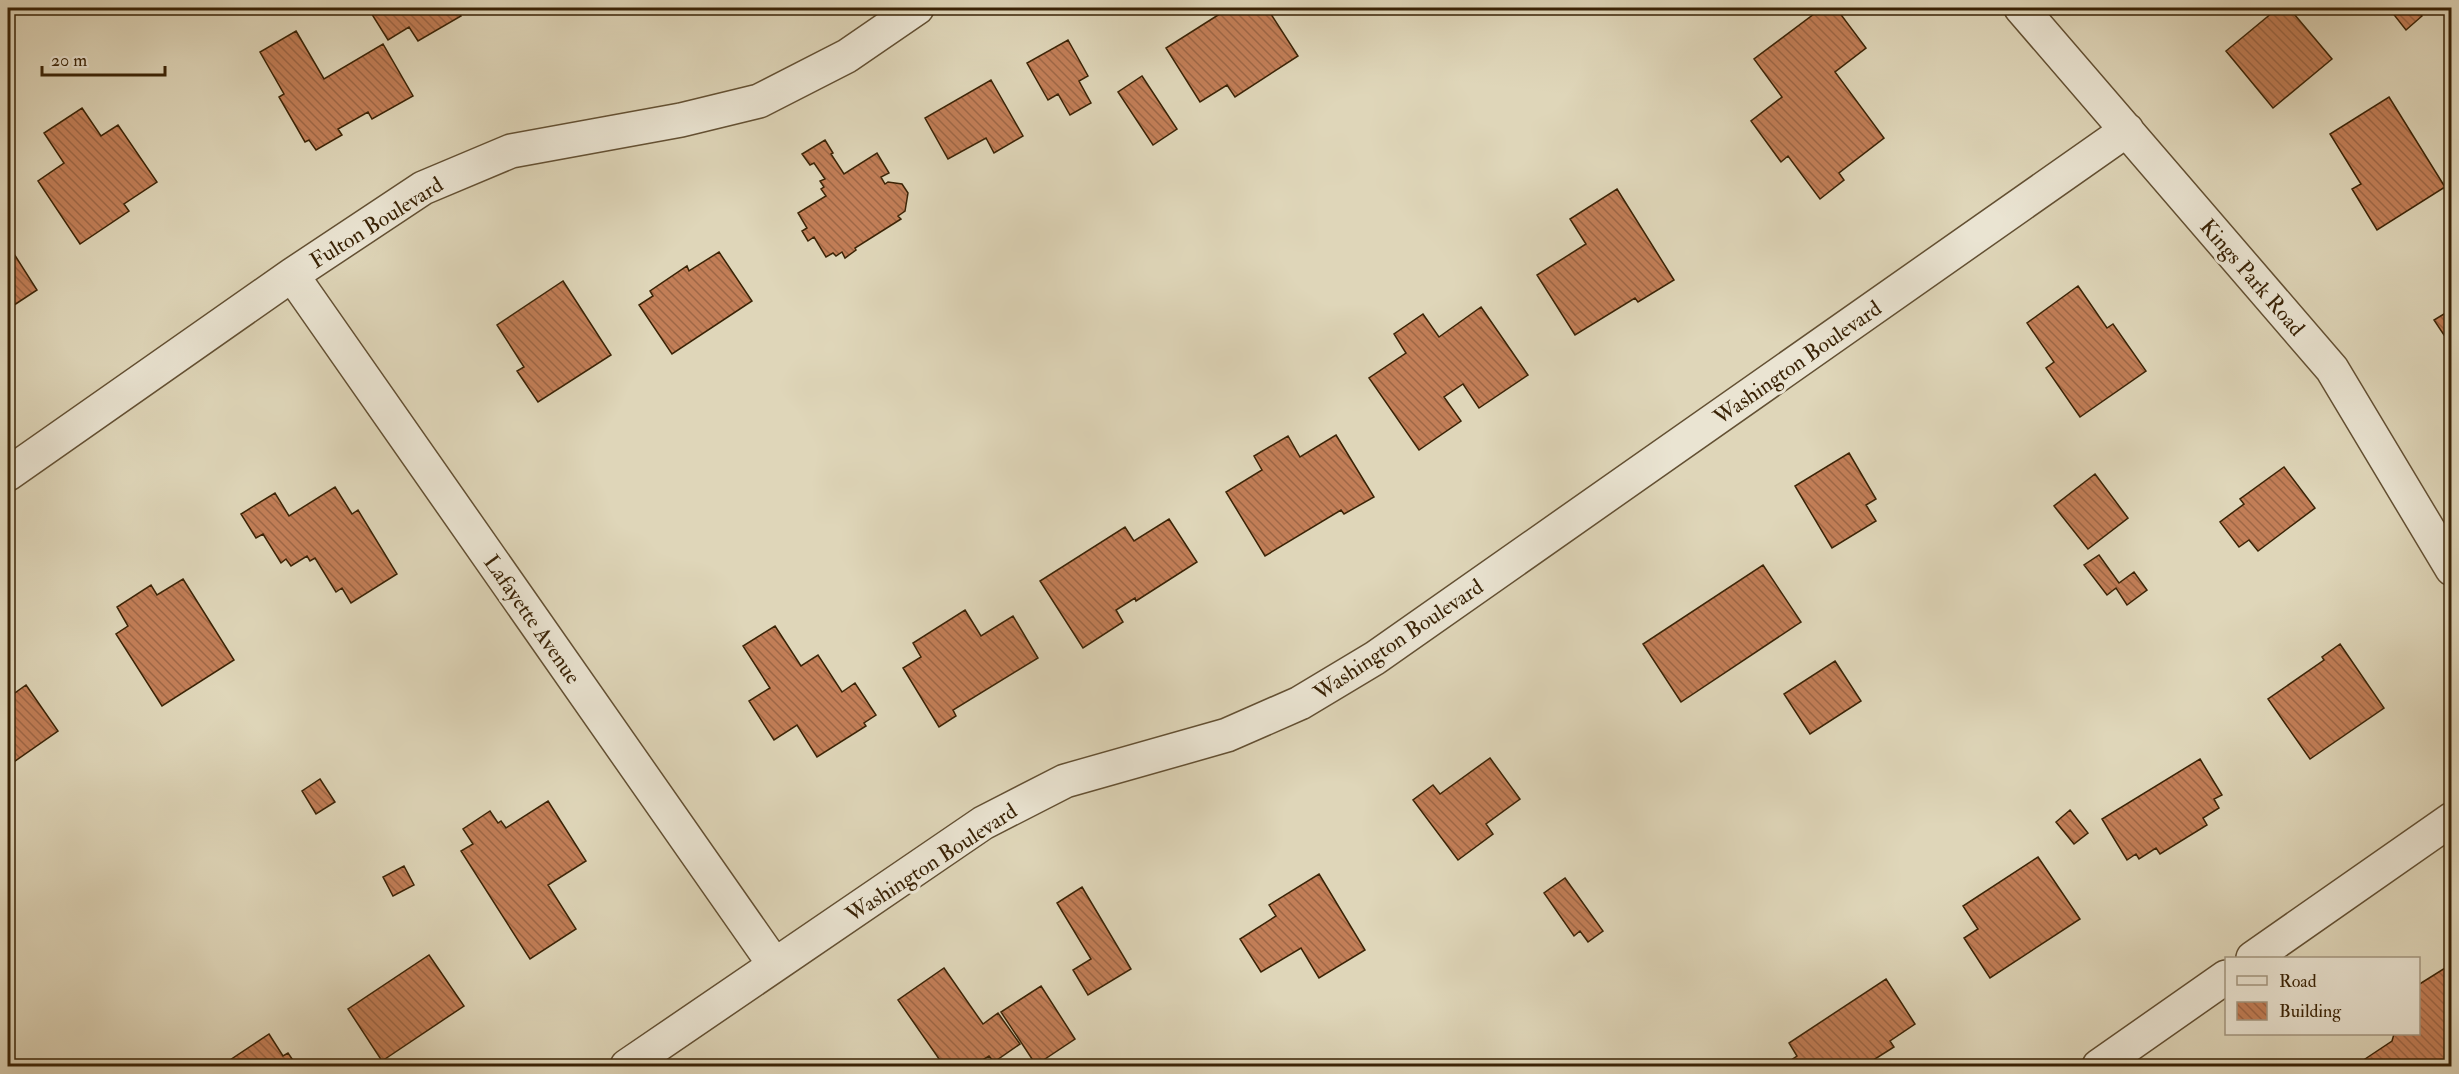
<svg xmlns="http://www.w3.org/2000/svg" width="2459" height="1074" font-family="'IM FELL Double Pica',serif">
<defs>
<pattern id="building-back-hatch" width="6" height="6" patternUnits="userSpaceOnUse" patternTransform="scale(1.5)"><rect width="6" height="6" fill="#c27e57"/><path d="M-1 5l2 2M0 0l6 6M5-1l2 2" fill="none" stroke="#9f6746"/></pattern>
</defs>
<rect width="100%" height="100%" fill="#dfd6b9"/>
<filter id="stains"><feTurbulence type="fractalNoise" baseFrequency=".00333" numOctaves="4"/><feColorMatrix values="0 0 0 0 .2 0 0 0 0 .09 0 0 0 0 .02 0 0 0 .5 -.17"/></filter>
<radialGradient id="worn" r=".72"><stop offset=".6" stop-color="#630" stop-opacity="0"/><stop offset="1" stop-color="#630" stop-opacity=".3"/></radialGradient>
<path fill="url(#building-back-hatch)" stroke="#3a2306" stroke-width="1.5" d="M368,8h88l5,8 -43,25 -9,-14 -21,13z
M1224,8h43l31,48 -63,41 -8,-12 -27,17 -34,-54 60,-38z
M1822,8h14l30,40 -31,24 49,66 -45,35 5,7 -24,19 -32,-43 -7,6 -30,-41 31,-24 -28,-38z
M2278,8h11l43,51 -59,49 -47,-57z
M2395,8h20l7,8 -16,14 -15,-19z
M296,31l28,48 59,-35 30,52 -41,23 -4,-7 -30,17 4,6 -26,15 -7,-10 -4,2 -26,-45 5,-3 -24,-42z
M1068,40l20,36 -9,5 12,22 -21,12 -12,-21 -10,6 -21,-37z
M1142,76l35,53 -24,16 -35,-53z
M991,80l32,56 -29,17 -8,-15 -38,21 -23,-41z
M2389,97l56,90 -68,43 -25,-41 9,-5 -31,-50z
M82,108l19,28 17,-11 39,57 -33,22 5,7 -49,33 -42,-63 26,-18 -20,-30z
M825,140l8,13 -2,1 13,20 33,-21 12,20 -8,4 4,7 3,-2 14,2 6,9 -3,18 -7,5 3,3 -46,29 1,2 -11,8 -3,-6 -6,4 -3,-3 -7,4 -12,-20 -6,4 -6,-10 5,-3 -9,-15 28,-17 -5,-7 3,-2 -4,-6 5,-2 -11,-16 -4,2 -8,-11z
M1617,189l57,91 -36,22 -3,-4 -60,37 -38,-60 49,-31 -16,-25z
M9,246l28,44 -29,19v-62z
M719,252l33,49 -80,53 -33,-49 14,-9 -3,-5 37,-25 2,5z
M563,281l48,74 -73,47 -21,-31 7,-4 -27,-42z
M2078,286l29,42 6,-4 33,47 -66,46 -34,-49 8,-6 -27,-39z
M1481,307l47,68 -49,33 -16,-24 -19,13 17,24 -42,29 -50,-72 37,-25 -12,-19 29,-20 16,23z
M2452,309v38l-18,-27z
M1336,435l38,62 -30,17 -3,-4 -76,46 -39,-64 36,-22 -8,-14 34,-20 12,21z
M1849,453l27,46 -10,6 10,16 -44,27 -37,-62z
M2284,467l31,41 -57,43 -9,-11 -10,7 -19,-25 24,-18 -4,-5z
M2095,474l33,44 -40,31 -34,-43z
M335,487l17,27 6,-4 39,64 -46,29 -9,-15 -6,4 -21,-34 -5,3 -3,-5 -16,10 -5,-7 -5,4 -18,-29 -7,4 -15,-24 34,-21 14,23z
M1169,519l28,43 -61,39 -1,-3 -19,12 7,12 -40,26 -43,-67 85,-54 9,14z
M2099,555l20,28 15,-11 13,18 -20,15 -11,-17 -9,7 -23,-30z
M1763,565l38,57 -120,80 -38,-58z
M183,579l51,81 -72,46 -46,-72 12,-8 -11,-19 34,-22 6,10z
M965,610l16,26 32,-20 25,42 -85,52 3,6 -17,11 -36,-59 18,-11 -8,-14z
M775,626l26,40 17,-11 24,37 13,-9 21,32 -12,8 2,3 -49,31 -20,-32 -23,15 -25,-39 21,-13 -27,-42z
M2340,644l44,64 -74,51 -42,-60 56,-39 -2,-3z
M1835,661l26,40 -51,33 -26,-40z
M26,685l32,46 -50,35v-68z
M1490,758l30,41 -34,25 7,10 -35,26 -45,-60 20,-15 7,9z
M2200,759l22,36 -8,4 5,9 -16,10 4,7 -47,29 -4,-6 -17,11 -3,-5 -9,6 -25,-41z
M320,779l15,23 -19,12 -14,-23z
M548,801l38,60 -38,24 28,44 -46,30 -69,-108 12,-7 -10,-15 27,-18 8,12 3,-2 5,7z
M2070,810l18,23 -14,11 -18,-22z
M2038,857l42,62 -90,59 -26,-40 14,-9 -15,-23z
M404,866l10,19 -21,11 -10,-19z
M1319,874l46,76 -46,28 -18,-30 -40,24 -21,-33 36,-23 -7,-11z
M1565,878l38,53 -15,11 -8,-11 -6,5 -30,-43z
M1082,887l49,82 -43,26 -15,-25 18,-11 -34,-56z
M429,955l35,51 -82,55 -34,-52z
M944,968l39,56 15,-11 22,31 -26,18 -5,-6 -16,10h-29l-46,-66z
M2445,968l7,11v8l-7,4 7,10v65h-90l-3,-3 33,-22 2,-7h24v-49z
M1886,979l29,45 -25,17 4,6 -30,19h-77l-2,-2 12,-8 -8,-13z
M1041,986l34,53 -39,26 -35,-53z
M269,1034l14,22 5,-3 9,13h-76z"/>
<g fill="none" stroke-linecap="round" stroke-linejoin="round">
<g stroke="#635033" stroke-width="36">
<path id="minor" d="M2021,8l311,361 120,200
M292,275l482,689
M8,474l284,-199 131,-87 88,-37 170,-31 78,-19 88,-45 70,-48
M2253,958l199,-139
M627,1066l356,-243 82,-42 162,-46 73,-32 75,-45 752,-528
M2099,1066l127,-89"/>
</g>
<use href="#minor" stroke="#eae4d2" stroke-width="33"/>
</g>
<g text-anchor="middle" stroke-width="6" stroke-linejoin="round" paint-order="stroke">
<g font-size="22" fill="#3a2306" stroke="#eae4d2">
<text transform="translate(376 222) rotate(-32)" y="8">Fulton Boulevard</text>
<text transform="translate(2253 277) rotate(49)" y="8">Kings Park Road</text>
<text transform="translate(1797 362) rotate(-35)" y="8">Washington Boulevard</text>
<text transform="translate(533 619) rotate(55)" y="8">Lafayette Avenue</text>
<text transform="translate(1398 639) rotate(-34)" y="8">Washington Boulevard</text>
<text transform="translate(931 862) rotate(-33)" y="8">Washington Boulevard</text>
</g>
</g>
<rect width="2459" height="1074" fill="none" stroke="#dfd6b9" stroke-width="30"/>
<rect x="9" y="9" width="2441" height="1056" fill="none" stroke="#3a2306" stroke-width="3"/>
<rect x="15" y="15" width="2429" height="1044" fill="none" stroke="#3a2306" stroke-width="1.5"/>
<rect x="2225" y="957" width="195" height="78" fill="#eae4d2" stroke="#a49780" stroke-width="1.5"/>
<rect x="2237" y="976" width="30" height="9" fill="#eae4d2" stroke="#a49780" stroke-width="1.5"/>
<text x="2279" y="987" font-size="18" fill="#3a2306">Road</text>
<rect x="2237" y="1002" width="30" height="18" fill="url(#building-back-hatch)" stroke="#a49780" stroke-width="1.5"/>
<text x="2279" y="1017" font-size="18" fill="#3a2306">Building</text>
<path d="M42 66v9h123v-9" fill="none" stroke="#3a2306" stroke-width="3"/>
<text x="51" y="66" font-size="18" fill="#3a2306" stroke="#eae4d2" stroke-width="4.5" paint-order="stroke">20 m</text>
<rect width="100%" height="100%" filter="url(#stains)"/>
<rect width="100%" height="100%" fill="url(#worn)"/>
</svg>
